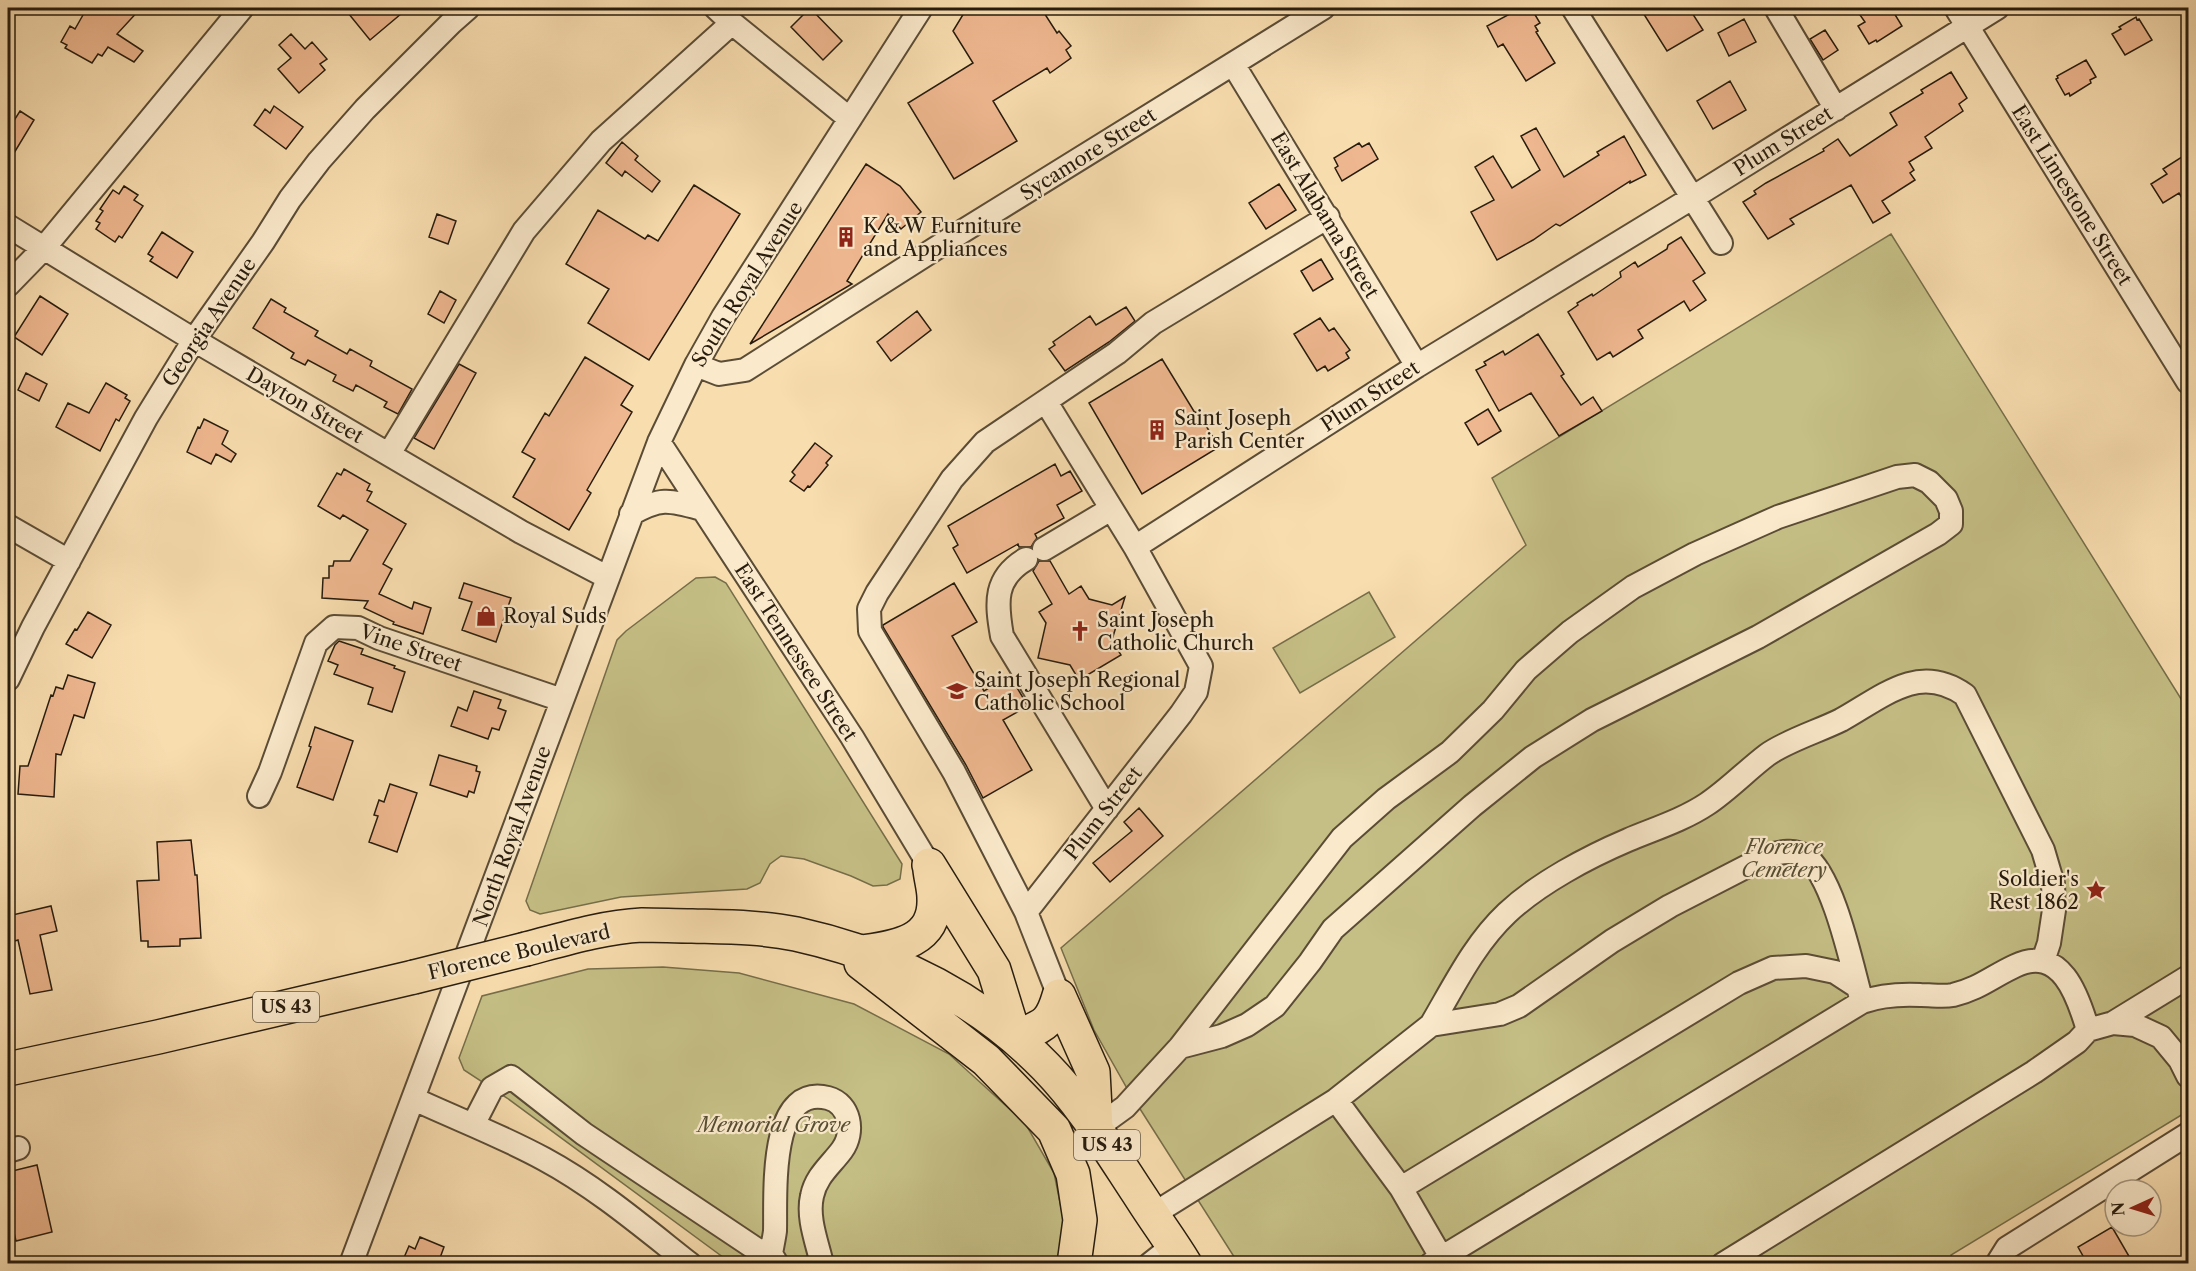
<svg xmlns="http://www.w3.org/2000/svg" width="2196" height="1271" font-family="'Libre Caslon Text',serif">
<rect width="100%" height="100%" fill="#f8ddaf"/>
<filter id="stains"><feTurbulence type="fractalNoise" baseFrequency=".00333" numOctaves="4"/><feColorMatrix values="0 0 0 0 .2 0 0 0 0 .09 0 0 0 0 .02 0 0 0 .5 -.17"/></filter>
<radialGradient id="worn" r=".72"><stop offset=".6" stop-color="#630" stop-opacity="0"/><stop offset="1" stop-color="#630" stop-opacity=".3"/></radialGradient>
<path fill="#c5bf85" stroke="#766e4a" stroke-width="1.5" d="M1891,234l297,476v401l-237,144 4,8h-717l-110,-173 -34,-60 -33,-82 465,-403 -34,-67z
M715,577l11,6 176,281 -2,15 -13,6 -14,1 -22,-10 -47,-17 -23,-3 -11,8 -10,19 -13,6 -126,8 -81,17 -10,-4 -4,-9 91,-261 9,-9 70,-53z
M1369,592l26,45 -95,56 -27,-45z
M663,967l76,6 115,31 95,50 76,69 29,50 11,54 -8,36h-326l-224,-165 -43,-28 -5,-12 23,-62 106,-27z"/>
<path fill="#efb78f" stroke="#271c0e" stroke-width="1.5" d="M87,8h54l-24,26 26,17 -9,11 -26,-15 -6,9 -4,-2 -6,9 -27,-15 2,-3 -6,-3 9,-16 5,3z
M344,8h64l-38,32z
M810,8l32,33 -19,19 -32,-33z
M967,8h74l16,25 2,-2 12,15 -5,4 5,8 -21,15 -3,-5 -54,33 24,40 -63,38 -46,-76 65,-40 -20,-32z
M1521,8h10l9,15 -5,3 3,5 -2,1 19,31 -29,18 -23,-37 -5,3 -11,-21z
M1640,8h49l14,22 -36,21z
M1871,8h20l11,18 -25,16 -1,-2 -7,4 -11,-18 7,-4 -5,-7z
M2136,17l1,3 2,-1 13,21 -27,15 -13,-21 9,-5 -2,-2z
M1744,19l12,23 -27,14 -11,-23z
M1825,30l13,20 -15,10 -13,-21z
M291,34l14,15 7,-7 15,17 -7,5 5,6 -26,23 -21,-24 13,-11 -12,-13z
M2086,60l10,17 -6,3 1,3 -21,13 -1,-3 -4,2 -9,-16 2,-1 -1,-2z
M1951,72l16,26 -8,6 4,7 -38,26 7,11 -23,14 5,8 -4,3 5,7 -33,21 8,12 -17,10 -22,-38 -61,34 4,5 -26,15 -25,-37 13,-8 -2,-3 12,-8 58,-32 -1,-2 15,-10 12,17 47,-31 -7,-12 33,-20 -2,-3z
M1730,81l16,29 -33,19 -16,-28z
M274,106l29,21 -17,22 -32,-24 11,-16 5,4z
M20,111l14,9 -26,43v-33z
M1536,128l28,49 35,-22 -2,-3 27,-16 22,39 -16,8v-2l-70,45 -4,-2 -23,16 -36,20 -26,-48 23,-12 -19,-33 18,-11 19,32 28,-18 -19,-34z
M622,142l16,14 -3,4 25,21 -8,11 -27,-21 -3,5 -16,-13z
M1359,143l3,4 7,-4 9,16 -36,22 -7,-13 3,-2 -4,-8z
M2188,153v55l-9,-15 -16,10 -12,-19 16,-10 -4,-5z
M866,164l34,22 21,26 -20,17 -13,-15 -41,67 5,3 -102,60z
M1279,184l17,26 -30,19 -17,-26z
M694,185l46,29 -91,146 -61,-37 21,-34 -43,-25 32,-54 47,29 3,-4 10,6z
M124,186l14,9 -4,5 9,6 -21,32 -3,-2 -4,6 -19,-13 4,-6 -4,-2 7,-10 -3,-2 13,-19 6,4z
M437,214l19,7 -8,23 -19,-7z
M162,232l31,20 -16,26 -27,-17 3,-4 -5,-3z
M1681,237l24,36 -12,8 13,19 -16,11 -6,-10 -46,29 5,8 -30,19 -3,-5 -13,8 -29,-48 10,-7 -1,-2 15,-9 1,2 28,-19 -1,-5 15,-10 3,5 29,-18 1,-4z
M1321,259l12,20 -20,12 -12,-20z
M440,291l16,9 -12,23 -16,-9z
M40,296l28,18 -26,41 -28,-18z
M271,299l15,9 -2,4 34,19 -3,5 32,18 3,-5 22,12 -2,5 42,23 -14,25 -14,-7 3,-5 -31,-17 -3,6 -20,-10 3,-6 -28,-15 -3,5 -14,-7 3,-5 -41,-25z
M1126,307l9,14 -26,21 -44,29 -16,-22 6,-4 -2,-3 37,-26 6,9z
M917,311l14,19 -40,31 -14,-19z
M1320,318l9,13 5,-3 16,22 -4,3 3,5 -21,13 -3,-5 -8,5 -23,-37z
M1538,334l26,40 -3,2 20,29 12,-8 9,14 -43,25 -28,-43 -32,18 -23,-41 10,-5 -2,-3 19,-11 2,4z
M585,357l48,29 -12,19 11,7 -45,78 4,3 -22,37 -56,-33 22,-38 -13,-7 23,-39 4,3z
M1162,359l33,54 2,-2 22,36 -77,47 -53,-91z
M459,364l17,9 -42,76 -20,-11z
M26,373l21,11 -8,17 -21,-11z
M106,383l21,12 -2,3 5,3 -11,20 -3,-2 -16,32 -44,-24 12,-24 21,10z
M1488,409l13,22 -23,14 -13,-22z
M204,419l24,12 -6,13 14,10 -5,8 -15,-8 -5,10 -24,-12 11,-25 2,1z
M815,443l17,13 -6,7 2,2 -18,22 -2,-1 -4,5 -14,-10 5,-6 -3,-3z
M1055,464l6,12 9,-5 12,20 -25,14 7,13 -29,16 2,4 -6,9h-12l-1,-3 -51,29 -14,-25 5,-3 -10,-19z
M344,469l26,15 -3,6 5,2 -5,9 39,23 -23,40 9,5 -13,25 33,15 2,-7 17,6 -8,26 -30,-10 1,-2 -30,-14 4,-7 -46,-3 1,-20h6v-12h4l1,-5h16l18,-31 -25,-15 -3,4 -22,-13 19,-33 4,2z
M1039,561h11l19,33 12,-8 8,13 23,6 13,-8 -13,43 9,15 -42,25 -9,-15 -32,-7 8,-35 -7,-11 13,-8 -19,-33z
M464,583l47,15 -15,44 -34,-12 10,-28 -13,-4z
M954,583l23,39 -25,14 32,55 26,-15 18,30 -25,14 29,50 -49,28 -17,-33 -83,-138v-2z
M88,612l23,13 -19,33 -26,-14 9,-15 2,1z
M339,641l24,8 -2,5 34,12 -1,2 11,4 -13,40 -24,-8 5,-16 -39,-14 4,-9 -10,-4 7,-16z
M68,675l27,8 -11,35 -10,-3 -13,40 -5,-1 -2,43 -36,-3 2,-28h8l23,-71 2,1 3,-9 7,2z
M474,691l27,9 -3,8 8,3 -7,19 -7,-2 -4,11 -37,-13 7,-19 9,4z
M315,727l38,14 -20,59 -36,-13 14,-40 -2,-1z
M439,755l38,11 -1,5 4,1 -6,21 -5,-2 -2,6 -37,-12z
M390,784l27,9 -20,59 -28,-10 9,-26 -4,-1 5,-15 5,2z
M1139,808l24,28 -53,46 -17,-19 39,-32 -8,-9z
M191,840l4,35h2l4,63 -21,1v7l-32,1v-6h-7l-4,-60 22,-1 -2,-38z
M51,906l6,25 -17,4 12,55 -22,4 -12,-54 -10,3v-27z
M37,1165l15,67 -36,9 -5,-21 -3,1v-49z
M2112,1227l18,31 -9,5h-34l-9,-16z
M420,1237l24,10 -4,11 10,5h-41l-6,-3 6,-14 6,3z"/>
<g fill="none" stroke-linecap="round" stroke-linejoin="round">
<g stroke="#5b4c36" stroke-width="26">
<path id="minor" d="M716,8l16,15 118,96
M1573,8l148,235
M1776,8l60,101
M1956,8l232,374
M1233,64l184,302
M8,226l186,114 327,192 86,45
M8,285l36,-37 198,-240
M696,365l23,9 26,-4 218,-139 360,-223
M1046,402l89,145 66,119 -5,26 -15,22 -155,198 33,84
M659,442l193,295 77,128
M389,454l135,-223 77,-90 131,-118
M631,514c30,-17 38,-14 71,-5
M8,526l61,35
M1135,547l282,-181 275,-168 305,-190
M1044,549l67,-40
M1026,559c-32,19 -30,43 -24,77l105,173
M8,679l25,-52 113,-209 48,-78 69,-98 27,-43 29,-38 46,-52 86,-86 17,-15
M259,796l11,-24 46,-129 18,-16 24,1 21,10 183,62
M1026,912l-72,-140 -84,-141 -1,-22 8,-16 75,-114 33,-37 132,-89 36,-30 175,-106
M2113,1023l75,-46
M1431,1025c23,-39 43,-81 76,-112 32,-30 81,-56 121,-73 26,-11 55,-20 79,-36 21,-14 39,-33 60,-49 19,-14 52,-24 74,-35 22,-12 44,-29 68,-36 21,-6 39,-1 56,11l78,155 10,34 1,26 -5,33 -6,18
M2088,1030l25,-7 22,2 26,12 19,23 8,16
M414,1099c43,20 88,37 130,60 52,28 99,68 146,105
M1336,1100l65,88 40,69
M473,1125l19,-37 19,-11 73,57 172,115 15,5 6,10
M1096,1128l29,-21 55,-60 162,-209 44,-39 64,-47 43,-42 33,-40 44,-38 63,-45 62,-33 83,-37 119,-40 18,-2 14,7 17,17 5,12v13l-13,10 -180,103 -166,83 -59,37 -61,49 -139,123 -23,33 -35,44 -28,19 -25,11 -42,11
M8,1151l10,-3
M1401,1188l338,-205 34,-15 33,-2 29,6 23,15
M1152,1215l184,-115 95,-75 69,-11 19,-8 93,-65 58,-35 99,-51c12,-3 26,-6 36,1 29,20 47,111 57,146
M771,1254c1,-7 3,-15 4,-23 1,-36 -7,-148 53,-133 22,6 27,34 14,52 -11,15 -26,26 -30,46 -5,22 5,46 10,68
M351,1264l308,-822 37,-77 27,-48 198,-309
M1150,1264l24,-19
M1431,1264l431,-262c19,-7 39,-8 59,-7 11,0 22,2 32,0 26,-6 40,-19 62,-29 46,-22 63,30 73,64l-11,12 -43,30 -311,192
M1997,1264l10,-16 181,-114"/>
</g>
<g stroke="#271c0e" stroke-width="36">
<path id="highway" d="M929,865l65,105 21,68
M526,949c38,-10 77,-22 116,-24 17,0 34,1 50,1 35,1 70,1 104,8 94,21 182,63 250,133 38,39 66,87 96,132 14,22 29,42 43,65
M863,952c33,-5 73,-10 71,-54 0,-9 -3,-19 -4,-28
M861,963l125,97 68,70 19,44 7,46 -6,44
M1059,996l34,76 3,56
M1015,1038c27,-13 35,-11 44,-42
M8,1069l150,-32 256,-60"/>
</g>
<use href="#minor" stroke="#fae9cb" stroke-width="22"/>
<use href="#highway" stroke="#f8ddaf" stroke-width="33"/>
<g stroke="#271c0e" stroke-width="36" stroke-linecap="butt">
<path id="highway-bridge" d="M414,977l112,-28"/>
</g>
<use href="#highway-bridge" stroke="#f8ddaf" stroke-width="33"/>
</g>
<defs>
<g id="building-bare" transform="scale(1.62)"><path d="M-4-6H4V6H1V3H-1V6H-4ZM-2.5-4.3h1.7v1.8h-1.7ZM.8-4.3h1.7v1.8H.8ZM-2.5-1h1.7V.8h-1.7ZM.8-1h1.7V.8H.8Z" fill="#8f2418" stroke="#fae9cb" stroke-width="2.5" paint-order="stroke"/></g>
<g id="shop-bare" transform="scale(1.62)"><path d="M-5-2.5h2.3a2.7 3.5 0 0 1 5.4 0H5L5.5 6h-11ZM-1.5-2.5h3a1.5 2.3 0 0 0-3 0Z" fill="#8f2418" stroke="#fae9cb" stroke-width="2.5" paint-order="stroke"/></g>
<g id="church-bare" transform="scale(1.62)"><path d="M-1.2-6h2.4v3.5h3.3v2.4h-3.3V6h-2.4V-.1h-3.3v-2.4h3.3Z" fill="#8f2418" stroke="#fae9cb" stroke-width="2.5" paint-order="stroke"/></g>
<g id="school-bare" transform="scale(1.62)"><path d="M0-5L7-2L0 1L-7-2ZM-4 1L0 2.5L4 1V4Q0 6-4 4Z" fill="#8f2418" stroke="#fae9cb" stroke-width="2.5" paint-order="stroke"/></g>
<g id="sight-bare" transform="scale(1.62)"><path d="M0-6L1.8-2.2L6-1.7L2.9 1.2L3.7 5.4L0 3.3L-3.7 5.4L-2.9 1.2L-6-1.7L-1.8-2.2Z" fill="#8f2418" stroke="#fae9cb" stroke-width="2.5" paint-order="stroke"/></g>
</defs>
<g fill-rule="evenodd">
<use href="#building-bare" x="846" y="237"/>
<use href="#building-bare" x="1157" y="430"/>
<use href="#shop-bare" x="486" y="616"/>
<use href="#church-bare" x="1080" y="631"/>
<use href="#school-bare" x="957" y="691"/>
<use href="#sight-bare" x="2096" y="890"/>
</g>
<g text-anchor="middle" stroke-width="4.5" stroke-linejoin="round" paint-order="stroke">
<g fill="#fae9cb" stroke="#665a47" stroke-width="1.5">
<rect x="253" y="992" width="66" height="30" rx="4.5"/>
<rect x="1074" y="1130" width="66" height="30" rx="4.5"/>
</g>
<g font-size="18" font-weight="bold" fill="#271c0e">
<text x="286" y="1013">US 43</text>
<text x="1107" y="1151">US 43</text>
</g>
<g font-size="20" fill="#271c0e" stroke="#fae9cb">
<text transform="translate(1783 141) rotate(-32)" y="7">Plum Street</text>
<text transform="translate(1088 154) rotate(-32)" y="7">Sycamore Street</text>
<text transform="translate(2072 195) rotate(58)" y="7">East Limestone Street</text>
<text transform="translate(1325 215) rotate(59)" y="7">East Alabama Street</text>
<text transform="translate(747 284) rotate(-58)" y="7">South Royal Avenue</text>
<text transform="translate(209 322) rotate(-56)" y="7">Georgia Avenue</text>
<text transform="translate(1370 396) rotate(-33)" y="7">Plum Street</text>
<text transform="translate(305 405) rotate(30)" y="7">Dayton Street</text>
<text transform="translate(411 648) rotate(19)" y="7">Vine Street</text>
<text transform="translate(796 652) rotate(57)" y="7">East Tennessee Street</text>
<text transform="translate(1103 813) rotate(-52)" y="7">Plum Street</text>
<text transform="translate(512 836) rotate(-70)" y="7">North Royal Avenue</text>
<text transform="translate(519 952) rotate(-13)" y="7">Florence Boulevard</text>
</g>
<g font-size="20" fill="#271c0e" stroke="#fae9cb" text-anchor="start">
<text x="863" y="233">K &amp; W Furniture<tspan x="863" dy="23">and Appliances</tspan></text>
<text x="1174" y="425">Saint Joseph<tspan x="1174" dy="23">Parish Center</tspan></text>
<text x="503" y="623">Royal Suds</text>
<text x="1097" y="627">Saint Joseph<tspan x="1097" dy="23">Catholic Church</tspan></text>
<text x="974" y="687">Saint Joseph Regional<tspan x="974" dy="23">Catholic School</tspan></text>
<text x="2079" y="886" text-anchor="end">Soldier's<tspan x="2079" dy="23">Rest 1862</tspan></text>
</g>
<g font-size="20" font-style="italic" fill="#564d32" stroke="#fae9cb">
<text x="1784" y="854">Florence<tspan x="1784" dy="23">Cemetery</tspan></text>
<text x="774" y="1132">Memorial Grove</text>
</g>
</g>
<rect width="2196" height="1271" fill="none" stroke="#f8ddaf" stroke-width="30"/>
<rect x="9" y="9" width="2178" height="1253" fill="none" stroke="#271c0e" stroke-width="3"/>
<rect x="15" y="15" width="2166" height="1241" fill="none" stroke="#271c0e" stroke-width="1.5"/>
<g transform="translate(2133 1208) rotate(266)"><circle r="28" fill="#fae9cb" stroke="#a6977f" stroke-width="1.5"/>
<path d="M0-4.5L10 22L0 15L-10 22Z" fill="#8f2418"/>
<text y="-9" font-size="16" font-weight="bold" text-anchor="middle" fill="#271c0e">N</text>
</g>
<rect width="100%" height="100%" filter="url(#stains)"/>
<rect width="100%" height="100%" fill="url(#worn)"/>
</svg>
